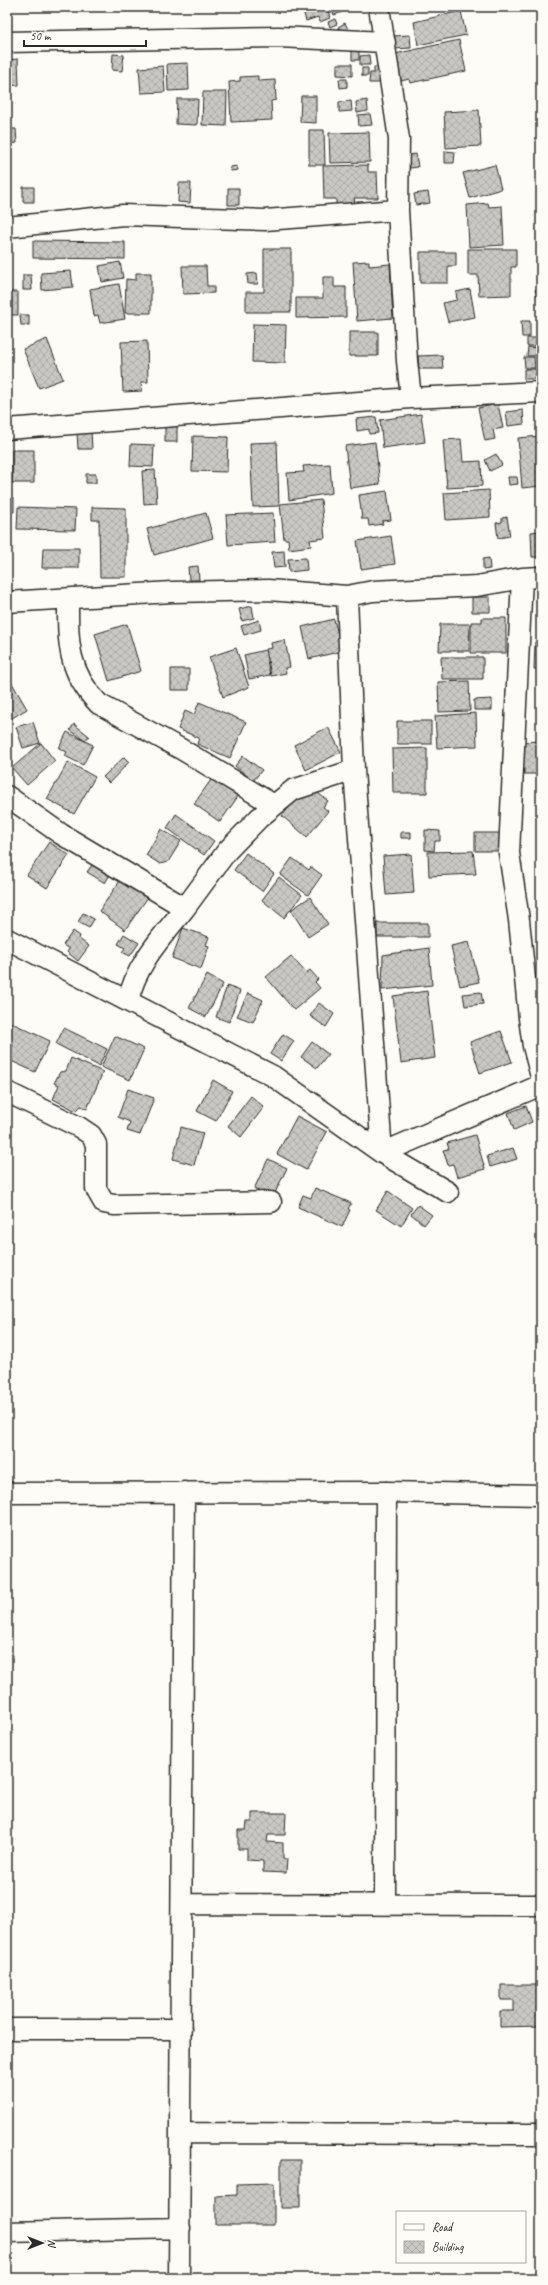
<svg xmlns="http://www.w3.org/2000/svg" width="548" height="2285" font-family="Caveat,sans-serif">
<defs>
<pattern id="building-cross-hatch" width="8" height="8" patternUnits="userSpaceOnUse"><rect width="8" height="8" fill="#c9c8c4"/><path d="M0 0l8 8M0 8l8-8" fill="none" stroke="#adaca9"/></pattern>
</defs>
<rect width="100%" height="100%" fill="#fdfcf7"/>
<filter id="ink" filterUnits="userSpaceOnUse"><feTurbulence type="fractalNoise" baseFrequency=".025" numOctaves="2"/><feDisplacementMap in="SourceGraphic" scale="8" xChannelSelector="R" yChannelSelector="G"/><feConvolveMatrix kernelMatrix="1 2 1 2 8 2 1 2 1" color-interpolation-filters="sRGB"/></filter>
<g filter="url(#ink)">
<path fill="url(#building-cross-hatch)" stroke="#2b2b2b" d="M138,7h27h-6v3l-21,1z
M302,7h25l3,11 -10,4 -2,-5 -12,4z
M331,7h23v1l-20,7z
M461,11l5,24 -48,10 -4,-23z
M335,19l2,5 -7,3 -2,-5z
M345,23l4,8 -7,4 -4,-8z
M410,35l1,13 -17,1 -1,-13z
M459,40l7,31 -56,12 -1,-4 -8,2 -6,-27z
M352,51h7v9h-7z
M113,54l11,1 -2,16 -10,-1z
M369,55l1,10h-10v-9z
M18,59l1,26 -12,1v-26z
M188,63l1,27 -21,1 -1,-27z
M337,64h15v12l-15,-1z
M163,66l2,26 -24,1 -2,-25z
M374,67h8l-1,16h-12l1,-10h4z
M362,68h6v8h-6z
M258,76v5l17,-1 1,20 -5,1 1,19 -41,2 -2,-40 11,-1v-4z
M339,79h8v8l-7,1z
M203,92h24l-1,34 -24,-1z
M301,96h15v27l-16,-1z
M177,99h21l-1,26 -21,-1z
M367,100l1,11 -11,2 -1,-11z
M351,101l1,10 -13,1v-10z
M479,110l2,36 -35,2 -2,-36z
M370,114l2,11 -13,1 -1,-11z
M7,129h9l1,14 -10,1z
M309,130h15l1,35h-16z
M369,132l1,30 -40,1 -1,-30z
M445,151l10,1 -1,11h-9z
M416,154l2,13 -8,1 -2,-13z
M368,165v7h9l1,26h-24l1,5 -19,1v-5h-12l-1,-33z
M495,165l6,24 -31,9 -7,-25z
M237,166l1,4 -7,1 -1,-4z
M179,183h12l-1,20 -12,-1z
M23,187h11v15h-11z
M228,188h11v17h-11z
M428,192l2,11 -14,2 -2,-11z
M488,203l1,4 13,-1 2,39 -35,2 -2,-42z
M33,241l92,1v17l-92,-1z
M264,249h27v63h-45v-20h18z
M468,249h48v18h-5v28l-32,1 -1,-21h-10z
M420,252h36v14h-8v17h-28z
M369,261v5l21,-2 3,54 -36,3 -4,-59z
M120,262l3,16 -21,4 -3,-16z
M182,266h24l1,20h7v7l-31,1z
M71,271l2,16 -31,3 -1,-17z
M136,273h15v40h-26l1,-34 10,1z
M257,273l1,11h-10l-1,-10z
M23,275h8l1,15h-9z
M323,277h11v10h12v30l-50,1v-20h27z
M119,284l6,35 -25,4 -2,-8 -4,1 -4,-27z
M541,287v14l-1,1 -5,-12z
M470,289l5,28 -27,5 -5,-19 14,-3 -1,-8z
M7,292h11v23h-11z
M20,315h9v10h-8z
M521,321h9v16h-8z
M253,324l33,1 -1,38 -33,-1z
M349,332h29v24h-29z
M527,338h11v8h-11z
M47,339l16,40 -24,9 -16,-39z
M147,341l1,41h-7l1,9 -19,1 -2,-50z
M528,347l10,1v8h-11z
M442,355l1,14h-24l-1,-13z
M524,357h10l1,11h-10z
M524,369h17v10h-17z
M498,404l5,24 -10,2 2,9 -10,2 -7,-33z
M523,410l1,14 -16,2 -2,-14z
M421,414l4,28 -42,6 -3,-28z
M376,417l2,16 -9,1v-5l-12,2 -1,-12z
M165,426h12v16h-12z
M91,431l1,18h-14l-1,-17z
M193,436l35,1 -1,35 -35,-1z
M541,436v50l-19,2 -4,-50z
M461,439l2,23 18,-1 1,25 -35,2 -4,-48z
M277,442l2,64 -26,1 -3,-64z
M375,442l5,42 -30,4 -5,-42z
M131,444l23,1 -1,22 -23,-1z
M12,450h22v33h-22z
M496,454l6,11 -12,6 -5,-11z
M330,464l2,29 -43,7 -2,-27 17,-1 -1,-6z
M155,470l2,33 -13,1 -2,-33z
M86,474h10v9h-10z
M508,477h9l1,7 -9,1z
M489,490l1,27 -44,3 -2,-27z
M387,491l4,29 -9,1 1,3 -14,2 -1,-7h-6l-3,-24z
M14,498v14h-7v-13z
M321,500l4,38 -15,2 1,6 -22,3 -1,-10h-4l-4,-35z
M18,507l58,2 -1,21 -58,-1z
M92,507l34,1v69h-26l-1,-57h-7z
M206,513l7,25 -59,17 -7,-26z
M273,513l2,29 -47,3 -2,-30z
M507,517l3,19 -12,2 -2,-15 6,-1v-4z
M541,531v26h-9l-1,-25z
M391,536l4,28 -34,5 -4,-28z
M43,548h36v20h-37z
M284,551l1,16 -11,1 -2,-16z
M306,558l1,12 -18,2 -1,-13z
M489,558l1,11 -7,1v-11z
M198,566l1,14h-10l-1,-13z
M472,597h18v15h-18z
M252,606l2,12 -12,3 -3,-12z
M482,618h24v35h-35v-31h11z
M334,619l8,32 -33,8 -7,-32z
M259,620l2,10 -17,5 -3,-9z
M127,624l14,47 -32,10 -14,-47z
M440,624h30l-1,27h-30z
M285,640l5,27 -5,1 1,5 -15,3 -5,-27 6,-1 -1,-5z
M535,642h6v27h-7z
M236,648l13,39 -26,10 -14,-40z
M265,650l5,25 -21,4 -5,-24z
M441,657h42v22h-41z
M7,667l5,10 -5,3z
M171,669h18v21h-18z
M469,681l1,30 -31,1 -1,-30z
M12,683l15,26 -20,12v-36z
M492,699v11h-18v-10z
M199,702l47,20 -16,36 -33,-14 2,-6 -21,-9 7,-18 9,4z
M476,713l1,33 -40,2 -2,-32z
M397,721h34v23h-34z
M33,722l7,21 -17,5 -7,-21z
M74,724l15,12 -4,5 -15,-11z
M328,727l13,25 -35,18 -12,-25z
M67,732l26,13 -10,20 -18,-9 2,-4 -8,-4z
M540,741l1,33h-20l-1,-32z
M41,743l14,18 -28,24 -15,-17z
M427,748v45h-34l-1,-44z
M243,756l19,14 -9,11 -18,-15z
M124,757l5,5 -20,21 -6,-6z
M68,762l27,15 -21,37 -27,-15z
M213,777l26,18 -19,27 -26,-18z
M314,790l14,11 -5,6 5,4 -21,26 -25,-21 20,-25 6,6z
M176,814l38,27 -10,14 -37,-27z
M161,829l20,12 -13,21 -8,2 -14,-9z
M425,830l15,1v10h-5l-1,10 -9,-1z
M401,832h10v6h-10z
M475,833h25v18h-25z
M49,842l20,13 -22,33 -20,-13z
M473,851l3,23 -47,2 -1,-24z
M246,853l28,21 -12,17 -28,-21z
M411,854l3,39 -28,2 -3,-39z
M292,858l17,12 2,-3 11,8 -14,20 -28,-20z
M96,859l17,11 -8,13 -18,-11z
M279,877l23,18 -18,23 -22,-18z
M122,878l26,19 -23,33 -26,-19z
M310,897l18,27 -20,13 -17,-27z
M83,913l11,6 -5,9 -11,-6z
M377,923h51v14h-51z
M183,928l26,9 -3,8 3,1 -8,23 -29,-11z
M73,931l7,5 -1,3 10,7 -11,15 -11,-9 2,-3 -6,-4z
M124,934l15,9 -9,13 -8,-4 3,-4 -7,-4z
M469,942l10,40 -19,4 -9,-40z
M429,948l3,37 -50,5 1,-35z
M291,956l15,17 4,-3 8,9 -3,3 5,6 -26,22 -28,-33z
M207,975l16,9 -17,33 -17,-9z
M227,986l13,5 -11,31 -13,-5z
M427,991l8,67 -34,5 -8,-67z
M481,992l2,12 -18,2 -2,-12z
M248,993l15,7 -10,22 -16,-6z
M319,1003l15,11 -8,13 -16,-11z
M8,1021l42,20 -15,31 -28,-13 6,-14 -6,-2z
M64,1028l43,21 -8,17 -43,-22z
M501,1031l11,31 -32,11 -10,-31z
M283,1034l11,7 -13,20 -11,-7z
M115,1036l29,13 -14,31 -29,-13z
M312,1042l16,12 -11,14 -16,-11z
M71,1058l32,14 -16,37 -6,-3 -5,5 -23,-12 6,-14 -5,-2 6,-11 6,-1z
M213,1080l19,11 -16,30 -19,-10z
M128,1089l26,9 -14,37 -13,-4 3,-9 -12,-5z
M251,1096l13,11 -23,30 -13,-11z
M526,1106l6,16 -18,8 -6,-17z
M297,1116l30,16 -21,38 -29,-16z
M181,1127l22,6 -9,32 -21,-6z
M475,1135l10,34 -28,8 -4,-13 -5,1 -5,-15 6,-1 -2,-6z
M513,1148l4,11 -27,8 -3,-11z
M268,1159l19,9 -14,29 -19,-8z
M315,1188l36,15 -3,6 2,1 -8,17 -44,-20 5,-12 8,3z
M388,1191l24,17 -11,18 -25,-16z
M418,1205l14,10 -8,10 -13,-11z
M252,1813h34l-1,22h-17l-1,7 16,1v16h4l-1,14 -23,-1v-11l-16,-1v-11h-9v-19h8l1,-8h5z
M501,1985h40v41l-41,1v-16h14v-11h-13z
M281,2160h19v48h-19z
M274,2183v42h-58v-29l21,-1v-11z"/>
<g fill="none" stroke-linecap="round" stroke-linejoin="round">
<g stroke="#2b2b2b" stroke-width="23">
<path id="minor" d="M379,7l20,132 -1,71 9,151 4,37
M7,42l271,-5 107,5
M7,227l116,-12 142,5 133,-10
M7,429l404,-31 130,-6
M522,578l-13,275 10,67 10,98 4,28 8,31
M347,596l7,174 28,383 159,-68
M68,599c0,42 -1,73 31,105l82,45 93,56
M7,602l165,-10 96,-2 79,6 26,-5 104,-5 45,-8 19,-1
M7,796l54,38 124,74 42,-57 32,-33 34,-28 61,-20
M7,939l266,137 109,77 66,39
M128,1001c8,-37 34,-64 57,-93
M7,1092l72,35 12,8 5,9v45l8,14 10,2 157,-3
M7,1493l379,-1 155,3
M182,1904l359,1
M385,1904l1,-412
M7,2029h174
M180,2133l361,1
M7,2232l173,-4
M179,2278l5,-786"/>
</g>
<use href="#minor" stroke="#fdfcf7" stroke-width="20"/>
</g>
</g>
<rect width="548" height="2285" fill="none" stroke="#fdfcf7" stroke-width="24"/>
<rect x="12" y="12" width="524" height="2261" fill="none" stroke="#2b2b2b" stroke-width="1.5" filter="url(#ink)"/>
<rect x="396" y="2211" width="130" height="52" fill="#fdfcf7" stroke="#a9a8a5"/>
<rect x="404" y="2224" width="20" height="6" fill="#fdfcf7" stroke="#a9a8a5"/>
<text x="432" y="2231" font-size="12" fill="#2b2b2b">Road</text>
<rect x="404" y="2241" width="20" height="12" fill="url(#building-cross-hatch)" stroke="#a9a8a5"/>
<text x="432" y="2251" font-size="12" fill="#2b2b2b">Building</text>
<g transform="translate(42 2243) rotate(90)" stroke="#fdfcf7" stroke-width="3" paint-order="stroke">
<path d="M0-3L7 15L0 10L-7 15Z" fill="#2b2b2b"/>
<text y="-6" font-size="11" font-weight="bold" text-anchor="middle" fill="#2b2b2b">N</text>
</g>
<path d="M24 40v6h122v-6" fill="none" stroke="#2b2b2b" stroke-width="2"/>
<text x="30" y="40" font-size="12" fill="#2b2b2b" stroke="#fdfcf7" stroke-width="3" paint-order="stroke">50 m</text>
</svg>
